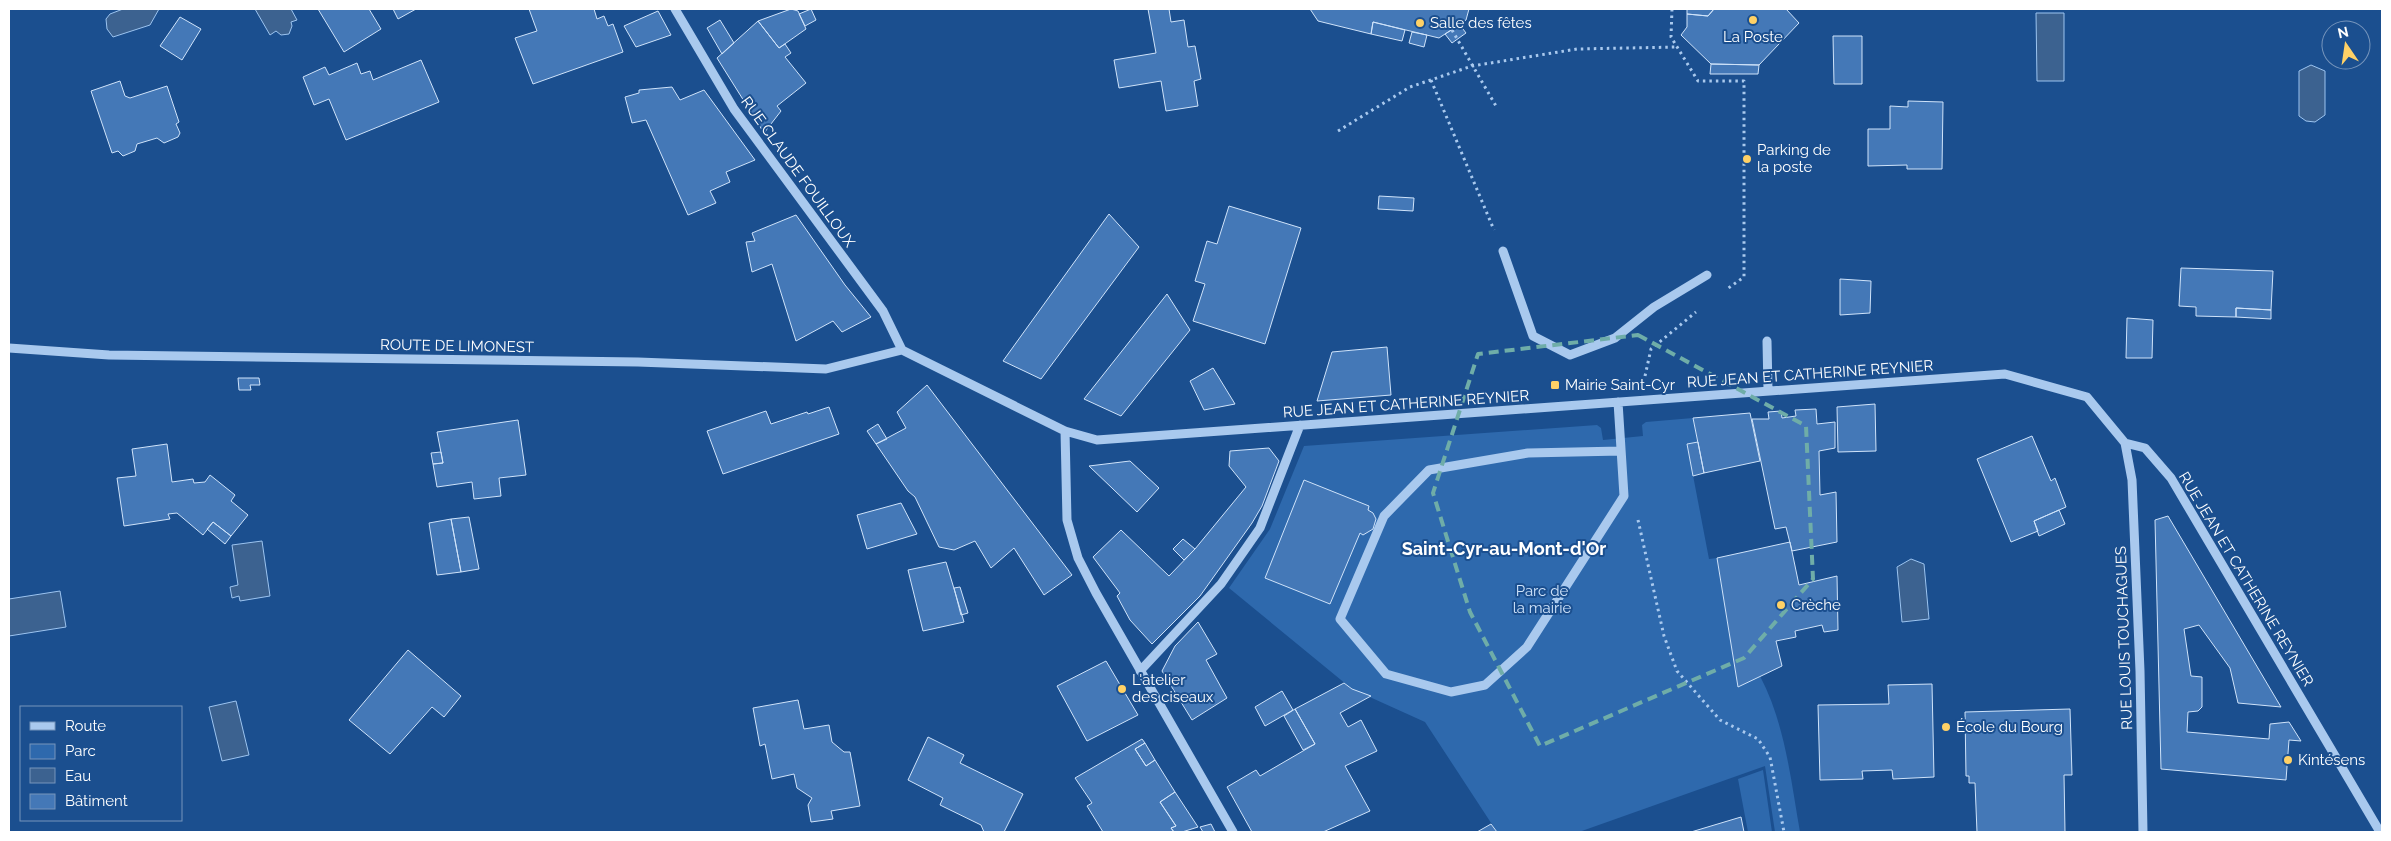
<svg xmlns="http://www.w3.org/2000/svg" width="2391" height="841" font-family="Raleway,sans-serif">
<rect width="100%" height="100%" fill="#1b4f8f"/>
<path fill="#2e69ad" d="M1693,418l5,24 -11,2 22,115 8,-1 21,129 22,-11c25,47 31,105 40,156h-25l-10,-66 -186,66h-82l-72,-110 -73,-33 -123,-101 41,-59 34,-83 293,-21 4,3 2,12 40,-4 -1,-11 4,-3z
M1763,770l9,62h-24l-10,-53z"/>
<path fill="#3c6290" stroke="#9cc4f0" d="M123,9h36l-9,16 -37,12 -6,-8 -1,-10 4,-5z
M255,9h36l6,11 -6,2 1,4 -3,8 -8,1 -5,-4 -6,4z
M2036,13h28v68h-27z
M2311,65l14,6v44l-10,7 -9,-1 -7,-5v-45z
M262,541l8,55 -30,5 -1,-5 -7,2 -2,-11 8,-2 -6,-40z
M1911,559l13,5 5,55 -27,3 -5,-55z
M60,591l6,36 -57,9v-37z
M236,701l13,54 -27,6 -13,-54z"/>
<path fill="#4478b7" stroke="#cfe3fa" d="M318,9h51l12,20 -37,23z
M393,9h23l-18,10z
M529,9h65l3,10 7,-3 4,10 5,-2 10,28 -90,32 -18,-46 22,-7z
M791,9l7,2 8,18 -27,19 -21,-27z
M811,9l5,11 -11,6 -6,-12z
M1148,9h21l2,13 13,-2 4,27 7,-1 6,33 -7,2 4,25 -32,5 -5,-30 -42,7 -5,-28 42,-7z
M1310,9h159l-3,11 -27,18 -66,-16 -2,12 -53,-13z
M1687,9h27l-6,7 -21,-2z
M1714,9h72l13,14 -40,42 -48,-1 -30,-29 6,-8v-13l21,2z
M658,11l13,24 -35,12 -12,-21z
M180,17l21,12 -19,31 -22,-14z
M720,20l14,23 -12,11 -15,-26z
M758,21l21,27 6,-4 6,9 -6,4 21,26 -29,23 4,5 -17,22 -47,-75z
M1373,22l32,8 -3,11 -31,-7z
M1460,25l6,8 -14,10 -7,-9z
M1412,32l15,3 -3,12 -15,-4z
M1833,36h29v48h-28z
M421,60l18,42 -93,38 -17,-41 -15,6 -11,-28 22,-10 4,8 28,-12 4,11 9,-3 3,9z
M1711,64l48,1 -1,9h-48z
M120,81l5,15 5,2 37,-12 12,36 -3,2 4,9 -2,4 -14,6 -7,-5 -20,6 -2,7 -12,5 -5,-5 -6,2 -21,-62z
M672,87l8,13 24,-10 51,70 -29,12 4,10 -20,9 6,12 -28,12 -42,-95 -14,3 -7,-26 14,-4v-3z
M1908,101l35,1 -1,67h-35v-4l-39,1v-37h22v-23l18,1z
M1379,196l35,2 -1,13 -35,-2z
M1229,206l72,22 -36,116 -72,-23 12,-37 -10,-3 12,-40 10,3z
M1109,214l30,33 -98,132 -38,-18z
M796,215l49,70 26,32 -29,15 -9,-11 -37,20 -24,-77 -20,8 -6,-30 9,-1 -3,-8z
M2181,268l92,3 -2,39 -35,-2v9l-40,-1v-9l-17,-1z
M1840,279l31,2 -1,32 -30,2z
M1167,294l23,36 -69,86 -37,-17z
M2236,308l35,2v9l-35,-2z
M2127,318l26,2 -1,38h-26z
M1387,347l4,48 -74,6 15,-49z
M1213,368l22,36 -31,6 -14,-29z
M238,378h21l1,7h-10l1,5h-12z
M927,385l145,190 -28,20 -30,-47 -23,20 -16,-27 -21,9 -15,-3 -24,-50 -7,-6 -32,-47 30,-16 -9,-16z
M1875,404l1,47 -38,1 -1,-45z
M829,407l10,27 -116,40 -16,-43 59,-20 5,13 36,-12 1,2z
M1816,409l1,15 18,-2v26l-16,3 1,44 16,-3 1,50 -45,9 -6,-24 -11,2 -23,-110h17l-1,-7 13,-1 1,7 14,-2 -1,-6z
M1750,413l10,48 -56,12 -11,-55z
M518,420l8,55 -27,3 2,18 -27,3 -2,-17 -35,5 -4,-23 10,-1 -6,-31z
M878,424l9,15 -11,5 -9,-13z
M2032,436l19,45 4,-3 11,29 -32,14 4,10 -27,11 -34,-83z
M1698,442l6,31 -11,3 -6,-32z
M167,444l5,38 21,-3 1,4 11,-1 5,-7 25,20 -4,6 17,14 -17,21 -18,-14 -10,13 -26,-22 -9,1 2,5 -46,7 -7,-48 19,-2 -4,-27z
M1269,448l10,13 -17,45 -10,17 -52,73 -48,48 -22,-24 -13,-24 3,-3 -27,-36 28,-27 48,46 26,-27 51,-62 -17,-21 1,-15z
M441,452l2,11 -10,1 -2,-11z
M1130,461l29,27 -22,24 -48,-46z
M1304,480l65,26 -1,4 5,3 3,6 -3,10 -10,6 -3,-2 -30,71 -65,-26z
M901,503l16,31 -50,15 -10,-34z
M2059,510l6,14 -26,12 -5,-15z
M2168,516l113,191 -43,-4 -8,-35 -31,-43 -15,4 7,47 11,1v30l-4,4 -10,1 -1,20 82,7 1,-15 19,-2 12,19 -12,-1 -3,40 -125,-11 -6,-249z
M469,517l10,52 -18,3 -10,-53z
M451,519l10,53 -24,3 -8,-52z
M213,522l18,14 -6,8 -18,-15z
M1183,539l12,10 -11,11 -11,-11z
M1790,542l9,43 38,-9 1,54 -14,2 -2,-7 -27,6 1,6 -20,4 6,25 -44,21 -21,-129z
M946,562l18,60 -41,9 -15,-61z
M960,587l8,26 -7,2 -7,-27z
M1198,622l19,32 -11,6 21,38 -35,22 -30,-49 13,-25z
M408,650l53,46 -17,21 -12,-10 -42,47 -41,-34z
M1106,661l32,54 -51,26 -30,-55z
M1344,683l8,6 19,7 -31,17 8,14 13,-7 16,31 -32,15 25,45 -47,21h-71l-25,-45 29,-17 4,6 55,-32 -20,-35z
M1932,684l2,93 -41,2 -1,-9 -30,1 1,8 -43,1 -2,-75 71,-1 -1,-19z
M1282,691l11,19 -28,16 -10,-19z
M798,700l6,29 25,-4 3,17 12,10h6l10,54 -29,5 2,8 -22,3 -3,-17 4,-7 -15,-10 -3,-14 -22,5 -7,-35 -5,2 -7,-38z
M1295,709l20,35 -12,6 -19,-34z
M2070,709l2,66h-8l1,57h-88l-2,-49h-6v-7h-3l-1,-64z
M928,737l36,18 -4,8 63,31 -19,38h-20l-3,-7 -41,-20 3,-7 -35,-18z
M1142,739l3,4 -10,6 11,17 9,-6 20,32 -15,10 16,24 -5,2 3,4h-71l-16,-26 5,-3 -17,-25z
M1145,743l10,17 -9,6 -11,-17z
M1175,792l23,35 -16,5h-8l-3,-4 5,-2 -16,-24z
M1741,817l3,15h-53z
M1211,824l4,8h-12l-3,-5z
M1491,824l6,8h-20z"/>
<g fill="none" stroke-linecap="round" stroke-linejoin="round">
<path stroke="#a9c9ee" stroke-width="3" stroke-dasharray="2.5 4" stroke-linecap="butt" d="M1672,9l-1,28 27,44h46v196l-17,12
M1452,30l44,76
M1431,80l63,150
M1338,131l72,-44 62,-21 105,-17 101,-2
M1645,376l6,-27 45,-37
M1638,520l26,116 13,35 43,49 38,19 12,18 14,75"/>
<path stroke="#a9c9ee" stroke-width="9" d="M675,9l59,100 149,202 19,39
M1503,251l30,85 37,19 45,-17 39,-31 53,-32
M1767,341l1,50
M9,348l100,7 529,7 188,7 76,-19
M902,350l163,81 32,9 908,-66 82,23 38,46 20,5 26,30 209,354
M1618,402l6,94 -97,151 -42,38 -34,7 -65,-18 -46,-55 44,-103 45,-46 99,-17 93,-2
M1065,431l2,89 11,38 18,35 137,239
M2125,443l7,37 8,191 3,161
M1140,671l81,-87 39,-56 40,-103"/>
</g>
<path fill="none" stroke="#6fada8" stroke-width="4" stroke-dasharray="10 6" stroke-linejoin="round" d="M1638,335l168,91 7,153 -69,79 -204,88 -70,-134 -37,-119 45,-139z"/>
<g fill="#ffd166" stroke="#1b4f8f" stroke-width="2">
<circle cx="1753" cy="20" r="5"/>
<circle cx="1420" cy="23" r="5"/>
<circle cx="1747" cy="159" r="5"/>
<rect x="1550" y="380" width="10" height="10" rx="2.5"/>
<circle cx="1781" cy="605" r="5"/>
<circle cx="1122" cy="689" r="5"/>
<circle cx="1946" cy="727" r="5"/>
<circle cx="2288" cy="760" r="5"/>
</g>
<g text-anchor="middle" stroke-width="4" stroke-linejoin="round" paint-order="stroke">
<g font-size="15" fill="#fff" stroke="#1b4f8f" text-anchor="start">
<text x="1430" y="28">Salle des fêtes</text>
<text x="1753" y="42" text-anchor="middle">La Poste</text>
<text x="1757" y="155">Parking de<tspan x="1757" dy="17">la poste</tspan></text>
<text x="1565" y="390">Mairie Saint-Cyr</text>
<text x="1791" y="610">Crèche</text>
<text x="1132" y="685">L'atelier<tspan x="1132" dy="17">des ciseaux</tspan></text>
<text x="1956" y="732">École du Bourg</text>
<text x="2298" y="765">Kintésens</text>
</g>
<g font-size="15" fill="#fff" stroke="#1b4f8f">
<text transform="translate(798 172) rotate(54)" y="5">RUE CLAUDE FOUILLOUX</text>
<text transform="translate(457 346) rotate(1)" y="5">ROUTE DE LIMONEST</text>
<text transform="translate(1810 374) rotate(-4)" y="5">RUE JEAN ET CATHERINE REYNIER</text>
<text transform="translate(1406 404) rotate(-4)" y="5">RUE JEAN ET CATHERINE REYNIER</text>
<text transform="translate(2246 579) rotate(59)" y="5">RUE JEAN ET CATHERINE REYNIER</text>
<text transform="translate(2124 638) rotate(-92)" y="5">RUE LOUIS TOUCHAGUES</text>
</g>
<g font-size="15" fill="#cfe3fa" stroke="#1b4f8f">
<text x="1542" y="596">Parc de<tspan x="1542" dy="17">la mairie</tspan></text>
</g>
<g font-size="18" font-weight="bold" fill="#fff" stroke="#1b4f8f">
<text x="1504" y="555">Saint-Cyr-au-Mont-d'Or</text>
</g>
</g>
<rect width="2391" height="841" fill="none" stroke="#ffffff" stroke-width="20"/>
<rect x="20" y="706" width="162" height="115" fill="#1b4f8f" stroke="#7695bc"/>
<rect x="30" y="722" width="25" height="8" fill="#a9c9ee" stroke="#7695bc"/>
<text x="65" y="731" font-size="15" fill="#ffffff">Route</text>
<rect x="30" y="744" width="25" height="15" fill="#2e69ad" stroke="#7695bc"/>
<text x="65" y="756" font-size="15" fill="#ffffff">Parc</text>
<rect x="30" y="768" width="25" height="15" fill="#3c6290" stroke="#7695bc"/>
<text x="65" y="781" font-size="15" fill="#ffffff">Eau</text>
<rect x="30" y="794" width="25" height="15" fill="#4478b7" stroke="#7695bc"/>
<text x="65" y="806" font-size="15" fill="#ffffff">Bâtiment</text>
<g transform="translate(2346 45) rotate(347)"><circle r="24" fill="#1b4f8f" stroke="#7695bc"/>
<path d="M0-4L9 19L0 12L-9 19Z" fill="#ffd166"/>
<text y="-8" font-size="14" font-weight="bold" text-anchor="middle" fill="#ffffff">N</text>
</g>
</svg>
